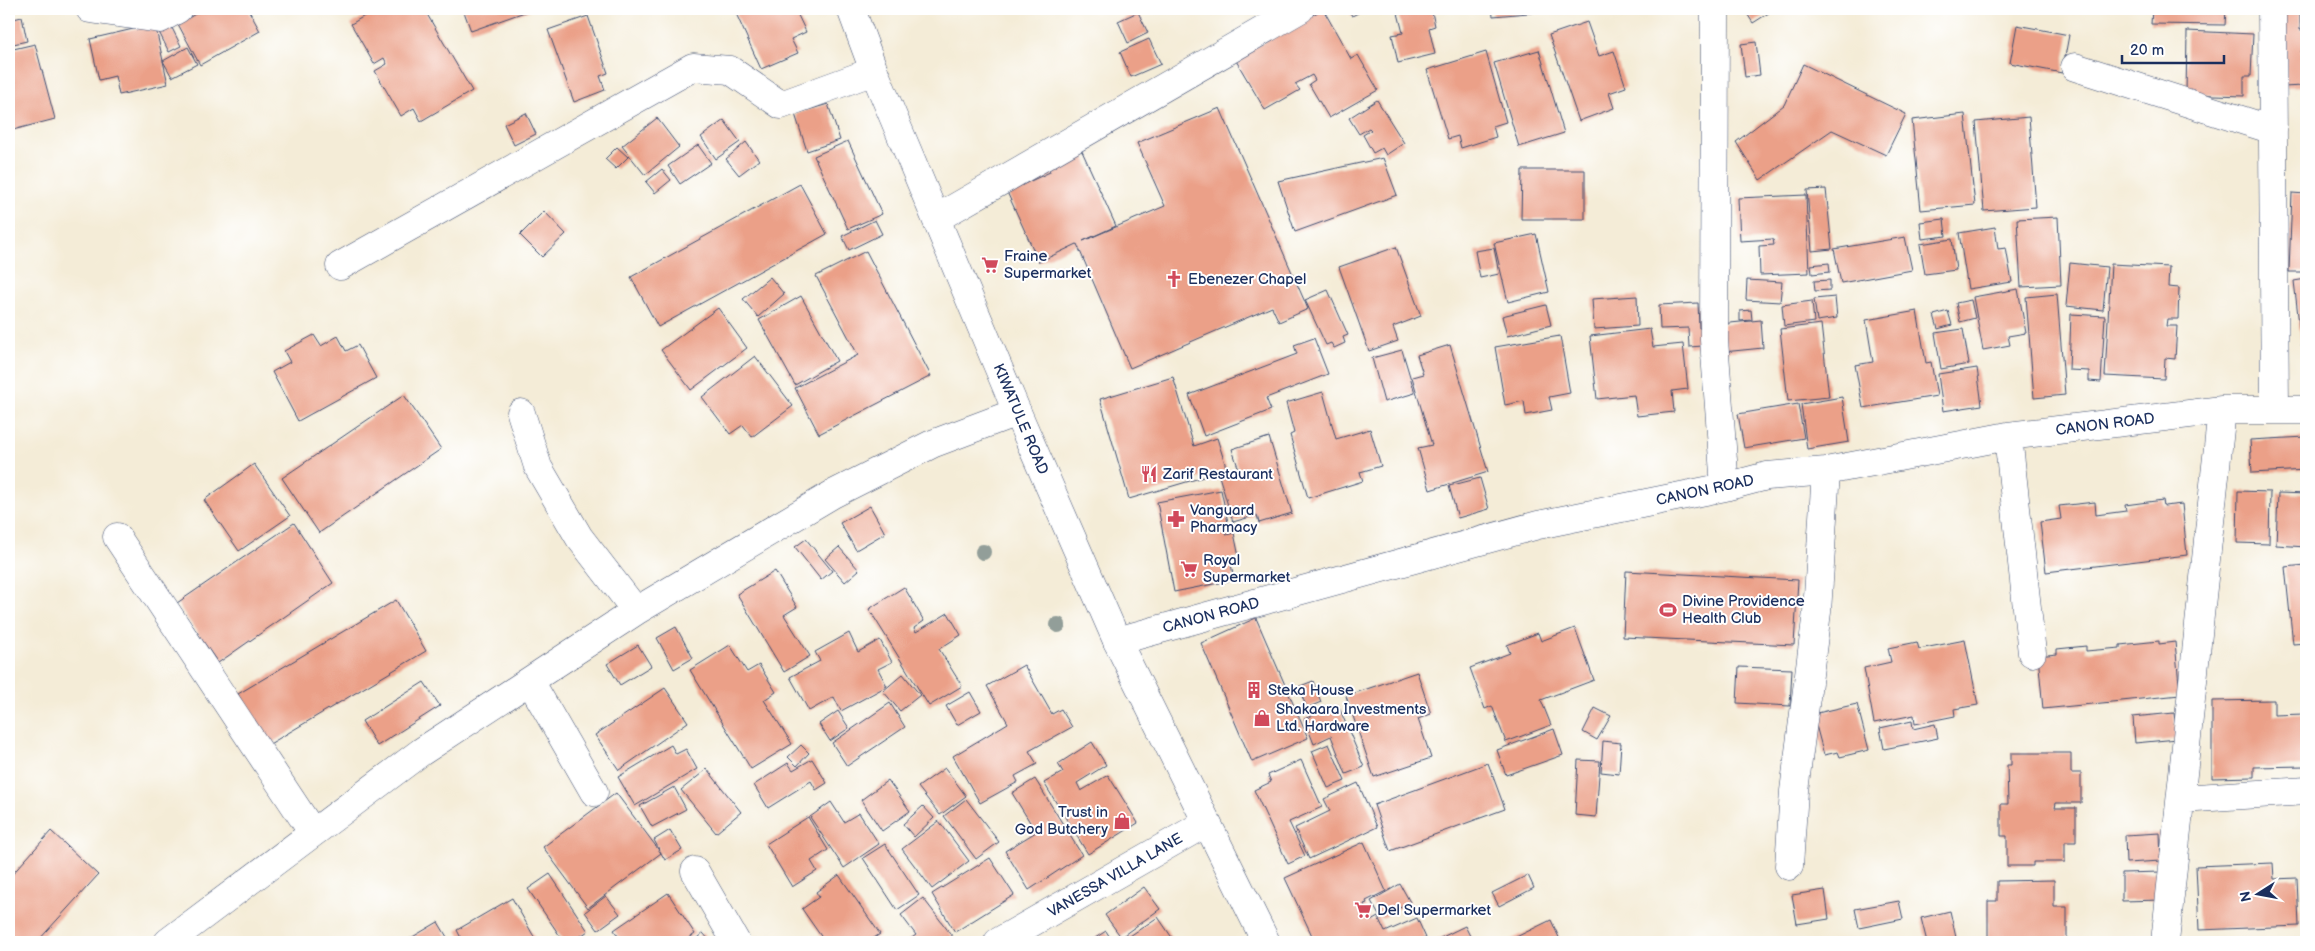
<svg xmlns="http://www.w3.org/2000/svg" width="2315" height="951" font-family="'Balsamiq Sans',sans-serif">
<rect width="100%" height="100%" fill="#fff"/>
<filter id="ink" filterUnits="userSpaceOnUse"><feTurbulence type="fractalNoise" baseFrequency=".02" numOctaves="2"/><feDisplacementMap in="SourceGraphic" scale="10" xChannelSelector="R" yChannelSelector="G"/><feConvolveMatrix kernelMatrix="1 2 1 2 8 2 1 2 1" color-interpolation-filters="sRGB"/></filter>
<filter id="wash" filterUnits="userSpaceOnUse"><feTurbulence type="fractalNoise" baseFrequency=".0096" numOctaves="4" result="noise"/><feDisplacementMap in="SourceGraphic" scale="20" xChannelSelector="R" yChannelSelector="G"/><feGaussianBlur stdDeviation="1.12" result="paint"/><feColorMatrix in="noise" values="0 0 0 0 0 0 0 0 0 0 0 0 0 0 0 0 0 1.4 0 .05"/><feComposite in="paint" operator="in"/></filter>
<g filter="url(#wash)">
<rect width="100%" height="100%" fill="#f4ecd7"/>
<g id="blocks">
<path fill="#eba088" d="M204,9h44l12,22 -60,34 -22,-41z
M376,9h48l48,82 -51,30 -7,-13 -13,8 -26,-45 12,-7 -3,-6 -10,6 -23,-40z
M463,9h70l-62,22z
M734,9h61l11,23 -15,7 7,14 -37,16z
M1323,9l28,50 7,-4 20,35 -49,28 -20,-34 6,-4 -3,-5 -17,9 5,6 -35,20 -30,-51z
M1348,9h18l-14,7z
M1397,9h46l-11,3 3,14 -6,2 6,26 -37,9 -6,-28 11,-2z
M1492,9h60v2l-59,5z
M1623,9h19v1l-18,3z
M1744,9h31l-22,14z
M2152,9h74l-1,16 -74,-1z
M2300,11v19l6,-1v22h-5l2,35 -20,1 -4,-75z
M1138,12l10,21 -20,10 -10,-22z
M588,16l20,57 -8,3 5,14 -31,12 -26,-72z
M22,17l5,24 -18,4v-25z
M1587,22l12,34 15,-5 12,36 -17,6 5,15 -35,13 -30,-86z
M155,24l13,60 -49,11 -4,-19 -16,4 -9,-41z
M2017,25l52,10 -7,38 -52,-10z
M171,26l10,20 -12,6 -10,-20z
M2187,31l66,3 -2,42h-7v20l-58,-2z
M1149,39l12,25 -30,13 -11,-25z
M1756,42l4,33 -15,2 -4,-33z
M35,44l20,75 -46,12v-81z
M188,47l9,17 -25,13 -9,-16z
M1539,50l25,83 -45,14 -25,-84z
M1486,52l20,70 -13,4 3,11 -35,11 -3,-12 -10,3 -21,-69z
M1803,64l103,50 -20,41 -54,-25 -72,50 -24,-38 48,-37z
M1377,100l27,43 -18,12 -4,-7 -9,5 -10,-18 8,-5 -2,-2 -10,6 -10,-16z
M828,104l12,36 -33,11 -12,-37z
M1220,108l88,201 -29,13 -7,-15 -142,61 -53,-124 -38,18 -32,-70 43,-20 -3,-7 34,-16 35,77 -33,15 82,-35 -28,-63z
M526,113l10,21 -22,11 -10,-21z
M1965,114l10,91 -54,5 -9,-90z
M2029,117l7,90 -52,4 -8,-89z
M657,118l22,29 -34,28 -23,-29z
M724,120l16,22 -24,17 -15,-22z
M848,141l34,73 -34,15 -34,-73z
M746,142l13,18 -20,15 -13,-16z
M698,145l13,18 -31,21 -12,-18z
M617,147l11,10 -12,12 -11,-10z
M1383,158l14,37 -102,37 -17,-51z
M662,169l9,11 -16,13 -9,-11z
M1522,170h63v49h-64z
M800,184l27,50 -169,93 -27,-50z
M1826,189l6,60 -20,2 -5,-61z
M2292,193l14,1v78h-17z
M1806,195l3,78 -49,2 -1,-29 15,-1 -1,-6 -33,2 -2,-43z
M544,211l22,23 -24,23 -22,-22z
M2058,217l3,68 -40,2 -4,-68z
M1944,219l2,17 -24,3 -2,-17z
M875,220l7,14 -33,16 -7,-14z
M1995,227l3,22 8,-1 6,34 -44,7 -9,-56z
M1536,234l13,58 -41,10 -14,-59z
M1905,237l7,33 -71,13 -7,-34z
M1952,239l4,31 -31,4 -5,-30z
M1396,247l25,69 -28,11 5,14 -29,10 -30,-84z
M1494,248l5,26 -19,4 -5,-27z
M866,251l65,125 -112,58 -24,-46 63,-33 -42,-79z
M1829,263l1,9 -18,2 -1,-9z
M2070,263l37,4 -4,43 -37,-4z
M2111,264l58,3 -1,20 11,1 -1,31h-11l-1,7h11l-2,33 -10,-1 -1,21 -59,-3z
M770,277l14,17 -26,23 -15,-18z
M2306,279v89h-2l-10,-87z
M1747,280l35,2 -2,20 -34,-2z
M1830,280v10l-15,1 -1,-10z
M2018,289l8,44 -18,3 2,9 -27,5 -10,-53z
M1328,290l20,45 -5,2 2,6 -11,5 -3,-5 -5,2 -21,-45z
M2057,294l8,101 -31,3 -8,-101z
M801,296l36,65 -42,24 -36,-65z
M1637,296l1,30 -44,3 -2,-30z
M1835,297l2,21 -20,3 -3,-22z
M1971,300l4,18 -15,4 -4,-19z
M1812,301l2,21 -30,4 -2,-21z
M1698,303l1,25h3l1,18 -14,1 -1,-19 -28,1 -1,-24z
M1546,305l5,20 -44,11 -5,-20z
M718,308l29,40 -56,42 -30,-40z
M1751,310l1,10 -12,1v-10z
M1917,311l9,52 5,-1 6,34 -74,12 -8,-43 18,-3 -7,-42z
M1948,311l4,14 -14,4 -4,-14z
M2071,314l34,2 -4,66 -12,-1v-10l-20,-1z
M1761,320l2,28 -40,4 -3,-28z
M1821,324l8,73 -41,4 -8,-72z
M1650,329l3,18 30,-3 5,45 -16,2 2,21 -37,4 -3,-21 -37,4 -7,-63z
M1963,329l6,35 -28,5 -6,-36z
M314,335l7,11 17,-10 8,15 12,-6 18,33 -78,43 -26,-49 18,-10 -6,-11z
M1560,336l10,57 -21,4 3,13 -26,5 -2,-14 -19,4 -10,-58z
M1314,338l14,36 -62,24 5,12 -67,26 -15,-41 108,-41 -3,-9z
M1450,345l38,127 -58,18 -12,-42 14,-3 -20,-68 11,-3 -6,-19z
M1402,350l13,43 -31,9 -12,-44z
M755,356l38,50 -41,31 -9,-12 -13,9 -28,-37z
M1977,368l5,37 -39,6 -5,-37z
M1173,377l21,69 23,-8 10,32 -98,29 -29,-100z
M1323,392l13,47 34,-10 11,37 -21,6 3,9 -55,17 -18,-63 4,-2 -8,-30z
M404,395l37,54 -122,84 -37,-55z
M1842,397l7,45 -42,7 -6,-45z
M1798,404l6,34 -60,10 -6,-34z
M1269,437l23,76 -33,10 -2,-8 -24,7 -14,-46 20,-6 -7,-21z
M2306,437v33l-54,3 -2,-33z
M254,464l36,52 -51,35 -35,-51z
M1480,478l9,31 -31,9 -9,-32z
M1221,490l8,37 -5,1 2,7 8,-2 5,24 -9,2 4,21 -60,12 -17,-90z
M2238,491l32,1 -1,52 -32,-1z
M2278,493l28,1v53l-30,-2z
M2163,500l1,6 18,-2 5,51 -141,17 -6,-50 21,-3 -2,-13 36,-4 1,13 30,-4 -1,-6z
M870,506l15,27 -29,17 -16,-27z
M294,523l39,60 -115,80 -41,-60z
M806,539l26,32 -11,9 -26,-33z
M839,547l20,23 -14,12 -20,-23z
M2306,565v78l-13,1 -8,-77z
M775,571l22,36 -13,8 26,41 -26,16 -47,-78z
M1626,571l172,9 -4,65 -171,-8z
M904,587l20,34 -10,7 2,4 32,-19 13,22 -22,14 23,37 -33,20 -60,-97z
M396,600l30,51 -158,94 -30,-51z
M1256,618l52,120 -56,24 -51,-119z
M676,627l17,31 -19,11 -17,-31z
M1575,628l19,52 -53,20 10,25 -45,17 -14,-36 -7,3 -15,-41 40,-15 -3,-8 31,-12 3,8z
M849,633l9,19 22,-12 12,22 -14,7 9,17 -46,25 -7,-14 -25,14 -19,-34 30,-16 -5,-9z
M1965,640l13,65 -24,4 1,7 -40,8 -1,-9 -40,8 -10,-55 27,-6 -3,-14 29,-6 2,7z
M2159,641v3l16,-2 5,53 -137,14 -5,-53 19,-2v-5l29,-3v5l34,-3v-3z
M638,645l13,21 -31,19 -13,-21z
M730,645l17,27 12,-7 17,27 -12,8 28,44 -41,25 -61,-99z
M1024,665l28,49 9,-5 11,18 -43,24 8,13 -22,12 3,6 -38,21 -27,-47 55,-33 -21,-37z
M1739,667l53,2 -2,37 -53,-3z
M1417,672l14,42 -13,5 13,39 -57,19 -28,-81z
M903,674l17,21 -20,16 -17,-20z
M1313,681l8,21 -14,6 -9,-21z
M424,682l16,24 -63,40 -15,-25z
M665,688l23,34 -69,48 -24,-35z
M970,692l11,19 -24,14 -11,-19z
M2274,700v15l30,-1 1,52 -51,1v10l-42,1v-77z
M890,703l15,24 -58,39 -15,-23z
M1857,704l12,46 -29,7 -2,-5 -14,3 -11,-41z
M1338,705l26,62 -18,7 -15,-38 -17,8 -10,-25z
M1595,708l16,8 -14,24 -14,-8z
M838,711l11,17 -19,13 -11,-17z
M2174,713l3,26 -42,4 -2,-26z
M1912,721l1,8 22,-5 3,14 -54,11 -4,-21z
M1554,729l9,26 -57,20 -9,-25z
M1603,741l18,2 -2,31 -18,-2z
M1092,742l14,23 -29,18 4,8 27,-16 30,48 -50,31 -44,-71 19,-11 -5,-8z
M1329,744l16,37 -17,7 -16,-37z
M671,745l5,9 10,-5 11,20 -62,37 -17,-29z
M801,745l8,8 -12,13 -9,-9z
M2011,753h60v20h10v30h-25l-1,5h21v34h-11v20h-32v4h-26v-30h-6v-32h7l-1,-39h4z
M812,759l15,24 -11,7 -5,-9 -43,27 -14,-23 34,-22 5,7z
M1301,760l21,47 -33,15 16,34 -17,8 -34,-74 17,-8 -3,-7z
M1578,760l22,1 -4,56 -21,-2z
M1488,763l17,46 -115,42 -16,-46z
M945,768l21,28 -26,19 -22,-28z
M707,769l34,43 -25,21 -35,-43z
M1035,779l47,76 -53,35 -24,-39 31,-19 -24,-39z
M888,780l22,31 -28,20 -21,-31z
M1358,783l19,44 -68,32 -14,-31 35,-17 -6,-12z
M674,787l12,22 -34,18 -12,-21z
M616,793l45,60 -7,-13 16,-10 12,20 -17,10 -4,-7 -73,55 -45,-61z
M966,799l33,43 -23,17 -32,-43z
M831,802l13,20 15,-9 20,31 -35,24 -34,-51z
M923,806l11,12 -20,19 -11,-13z
M808,817l20,33 -17,11 6,10 -25,16 -26,-43z
M939,821l30,40 -37,28 -30,-40z
M51,831l47,44 -61,67h-26l-2,-2v-62z
M2160,833l1,28 -35,2 -1,-28z
M1364,842l22,49 -20,10 1,2 -3,1 7,17 7,-4 7,15 32,-14 9,20 -9,4h-102l-30,-64z
M885,844l34,51 -22,15 -34,-52z
M990,858l24,37 -59,37 -23,-38z
M2273,863l1,16 23,-1 2,48 -100,4 -3,-64z
M2161,872l1,28 -40,1v-28z
M550,874l38,57 -16,11h-8l-36,-53z
M839,875l41,59 -12,8h-43l-23,-33 17,-12 -3,-5z
M1528,875l6,13 -35,18 -7,-13z
M2054,880v27h13v33h-25v2h-54v-41h9v-20z
M1400,884l10,18 -29,17 -10,-18z
M1144,887l16,22 -39,28 -16,-22z
M1825,890l4,29 -32,5 -5,-29z
M668,893l27,41 -12,8h-61l-8,-12z
M606,896l14,18 -22,16 -13,-18z
M512,898l25,44h-74l-6,-12z
M923,898l30,39 -7,5h-40l10,-7 -15,-20z
M1899,901l4,18 -44,9 -4,-19z
M1950,911l7,31h-30l-6,-24z
M1158,917l17,25h-50l-1,-2z
M1551,920l10,22h-55z
M438,922l12,20h-46z
M1465,926l8,16h-41z
M1106,931l7,11h-24z
M703,933l8,9h-19z"/>
</g>
</g>
<g filter="url(#ink)">
<use href="#blocks" fill-opacity="0" stroke="#3c4b70" stroke-width="1"/>
<g fill="none" stroke-linecap="round" stroke-linejoin="round">
<g stroke="#3c4b70" stroke-width="29">
<path id="minor" d="M90,9l70,10 18,-10
M1715,9l-1,331 11,147
M2272,9l3,400
M2075,67l198,63
M937,218l363,-209
M340,266l353,-199 37,3 51,35 93,-34
M521,413l17,54 41,70 57,74
M2008,436l24,217
M117,537l196,296
M1117,641l421,-116 187,-38 42,-11 59,-5 182,-35 214,-26h84
M530,681l64,111
M2181,799l125,-8
M1789,866l5,-75 23,-179 9,-141
M695,871l41,71
M168,942l253,-190 215,-141 197,-117 99,-50 85,-32
M998,942l208,-119
M2165,942l57,-532"/>
</g>
<g stroke="#3c4b70" stroke-width="29">
<path id="major" d="M851,9l23,62 143,341 100,229 149,301"/>
</g>
<use href="#minor" stroke="#fff" stroke-width="28"/>
<use href="#major" stroke="#fff" stroke-width="28"/>
</g>
<g fill="#929e99">
<circle cx="983" cy="552" r="8"/>
<circle cx="1058" cy="625" r="8"/>
</g>
</g>
<defs>
<g id="supermarket-bare" transform="scale(1.35)"><path d="M-6-5.5h2.5l.6 2H6L4.5 2H-2.5L-4.4-4H-6ZM-1.5 3.2a1.3 1.3 0 1 0 .1 0ZM3 3.2a1.3 1.3 0 1 0 .1 0Z" fill="#d1495b" stroke="#fff" stroke-width="2.5" paint-order="stroke"/></g>
<g id="church-bare" transform="scale(1.35)"><path d="M-1.2-6h2.4v3.5h3.3v2.4h-3.3V6h-2.4V-.1h-3.3v-2.4h3.3Z" fill="#d1495b" stroke="#fff" stroke-width="2.5" paint-order="stroke"/></g>
<g id="restaurant-bare" transform="scale(1.35)"><path d="M-5-6h1v4h1v-4h1v4h1v-4h1v5L-1.5 .5V6h-2V.5L-5-1ZM5-6V6H3V1.5H1.5Q1.5-4 5-6Z" fill="#d1495b" stroke="#fff" stroke-width="2.5" paint-order="stroke"/></g>
<g id="pharmacy-bare" transform="scale(1.35)"><path d="M-2-6h4v4h4v4h-4v4h-4v-4h-4v-4h4Z" fill="#d1495b" stroke="#fff" stroke-width="2.5" paint-order="stroke"/></g>
<g id="stadium-bare" transform="scale(1.35)"><path d="M0-5a6.5 5 0 1 0 0 10a6.5 5 0 1 0 0-10ZM-3.5-1.8h7v3.6h-7Z" fill="#d1495b" stroke="#fff" stroke-width="2.5" paint-order="stroke"/></g>
<g id="building-bare" transform="scale(1.35)"><path d="M-4-6H4V6H1V3H-1V6H-4ZM-2.5-4.3h1.7v1.8h-1.7ZM.8-4.3h1.7v1.8H.8ZM-2.5-1h1.7V.8h-1.7ZM.8-1h1.7V.8H.8Z" fill="#d1495b" stroke="#fff" stroke-width="2.5" paint-order="stroke"/></g>
<g id="shop-bare" transform="scale(1.35)"><path d="M-5-2.5h2.3a2.7 3.5 0 0 1 5.4 0H5L5.5 6h-11ZM-1.5-2.5h3a1.5 2.3 0 0 0-3 0Z" fill="#d1495b" stroke="#fff" stroke-width="2.5" paint-order="stroke"/></g>
</defs>
<g fill-rule="evenodd">
<use href="#supermarket-bare" x="990" y="265"/>
<use href="#church-bare" x="1174" y="279"/>
<use href="#restaurant-bare" x="1149" y="474"/>
<use href="#pharmacy-bare" x="1176" y="519"/>
<use href="#supermarket-bare" x="1189" y="569"/>
<use href="#stadium-bare" x="1668" y="610"/>
<use href="#building-bare" x="1254" y="690"/>
<use href="#shop-bare" x="1262" y="718"/>
<use href="#shop-bare" x="1122" y="821"/>
<use href="#supermarket-bare" x="1363" y="910"/>
</g>
<g text-anchor="middle" stroke-width="4" stroke-linejoin="round" paint-order="stroke">
<g font-size="15" fill="#1b2f5e" stroke="#fff" text-anchor="start">
<text x="1004" y="261">Fraine<tspan x="1004" dy="17">Supermarket</tspan></text>
<text x="1188" y="284">Ebenezer Chapel</text>
<text x="1163" y="479">Zarif Restaurant</text>
<text x="1190" y="515">Vanguard<tspan x="1190" dy="17">Pharmacy</tspan></text>
<text x="1203" y="565">Royal<tspan x="1203" dy="17">Supermarket</tspan></text>
<text x="1682" y="606">Divine Providence<tspan x="1682" dy="17">Health Club</tspan></text>
<text x="1268" y="695">Steka House</text>
<text x="1276" y="714">Shakaara Investments<tspan x="1276" dy="17">Ltd. Hardware</tspan></text>
<text x="1108" y="817" text-anchor="end">Trust in<tspan x="1108" dy="17">God Butchery</tspan></text>
<text x="1377" y="915">Del Supermarket</text>
</g>
<g font-size="15" fill="#1b2f5e" stroke="#fff">
<text transform="translate(1021 419) rotate(67)" y="5">KIWATULE ROAD</text>
<text transform="translate(2105 424) rotate(-7)" y="5">CANON ROAD</text>
<text transform="translate(1705 490) rotate(-12)" y="5">CANON ROAD</text>
<text transform="translate(1211 615) rotate(-15)" y="5">CANON ROAD</text>
<text transform="translate(1115 875) rotate(-30)" y="5">VANESSA VILLA LANE</text>
</g>
</g>
<rect width="2315" height="951" fill="none" stroke="#fff" stroke-width="30"/>
<g transform="translate(2258 894) rotate(259)" stroke="#ffffff" stroke-width="4" paint-order="stroke">
<path d="M0-4L9 19L0 12L-9 19Z" fill="#1b2f5e"/>
<text y="-8" font-size="14" font-weight="bold" text-anchor="middle" fill="#1b2f5e">N</text>
</g>
<path d="M2122 55v8h102v-8" fill="none" stroke="#1b2f5e" stroke-width="2.5"/>
<text x="2130" y="55" font-size="15" fill="#1b2f5e" stroke="#ffffff" stroke-width="4" paint-order="stroke">20 m</text>
</svg>
